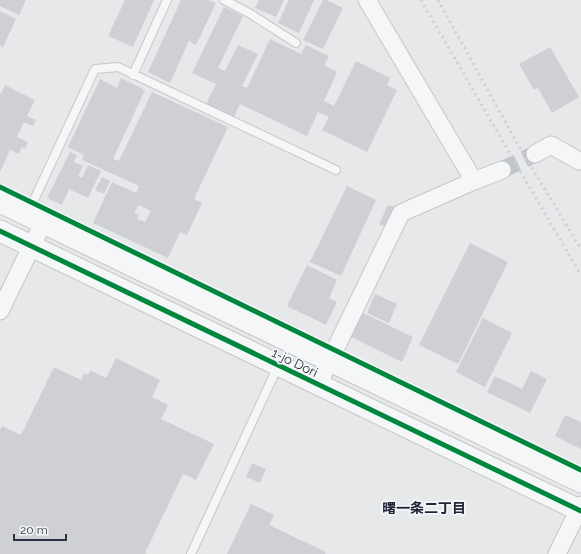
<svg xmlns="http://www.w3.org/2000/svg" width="581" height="554" font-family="Raleway,'Noto Sans JP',sans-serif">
<rect width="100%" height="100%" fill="#e6e8ea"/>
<path fill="#ced0d3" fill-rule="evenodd" d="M0,0h26l-7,15 -19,-9z
M125,0h29l-21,47 -25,-11z
M181,0h27l8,3 -20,42 -7,-4 -19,42 -22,-11z
M259,0h25l-8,17 -21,-9z
M289,0h25l-15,33 -21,-10z
M323,0h4l16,8 -20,41 -20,-9z
M224,7l19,9 -25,52 7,3 13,-26 20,9 -16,32 5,2 23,-49 31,15 5,-9 23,11 -5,9 13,7 -13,29 10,5 22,-45 34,17 -3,7 10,5 -30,62 -45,-22 7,-13 -11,-5 -11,24 -67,-32 -6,13 -28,-13 10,-20 -24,-11z
M0,11l16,8 -13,28 -3,-2z
M550,47l29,50 -27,16 -14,-25 -4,2 -15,-26z
M121,78l24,12 -32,69 6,2 33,-69 76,35 -34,72 8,4 -15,32 -7,-3 -12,26 -75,-35 19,-41 24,11 3,-7 -57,-26 2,-5 -16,-8 32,-68 17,9zM139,205l12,6 -6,11 -8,-3 2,-4 -5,-2z
M5,85l30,15 -8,16 9,4 -3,6 -9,-4 -7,15 11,5 -3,7 -3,-2 -3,7 -9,-4 -10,22v-77z
M70,152l7,3 -3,7 9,4 -5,10 4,2 6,-13 13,6 -13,27 -19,-9 -7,16 -15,-7z
M102,177l8,4 -6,13 -9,-4z
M347,186l29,14 -35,76 -31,-14z
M388,205l8,3 -9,19 -8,-3z
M470,243l38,19 -50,102 -39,-19z
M307,265l30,15 -8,18 8,4 -11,23 -39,-19z
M375,294l22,10 -8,19 -22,-10z
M363,313l50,24 -11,25 -51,-25z
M483,318l29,15 -27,54 -29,-15z
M116,358l44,22 -8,17 16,8 -7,14 53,25 -18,36 -13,-6 -38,79 2,1h-147v-124l2,-4 19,9 33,-68 27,13 3,-7 4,2 2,-5 16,8z
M531,371l16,8 -17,34 -43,-21 8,-16 27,13z
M565,415l16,7v27l-26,-13z
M252,463l14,6 -6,14 -14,-6z
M251,504l23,11 -5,10 57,27 -1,2h-98z"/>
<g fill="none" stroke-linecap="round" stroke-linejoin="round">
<path stroke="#c1c4c9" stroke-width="17" stroke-dasharray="17 8" stroke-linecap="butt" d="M502,170l33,-16"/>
<g stroke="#c4c6c8" stroke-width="10">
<path id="service" d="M224,0l25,13 47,30
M133,75l34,-75
M27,215l68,-146 23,-2 218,103
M191,554l87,-188"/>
</g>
<g stroke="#c4c6c8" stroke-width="19">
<path id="minor" d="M367,0l107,181
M535,154l16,-9 28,16h2
M0,311l43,-88
M318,385l83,-172 73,-32 28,-11
M557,554l24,-49"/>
</g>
<g stroke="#c4c6c8" stroke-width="23">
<path id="tertiary" d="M0,202l581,280
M0,231l581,280"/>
</g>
<use href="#service" stroke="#f5f6f7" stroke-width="8"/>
<use href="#minor" stroke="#f5f6f7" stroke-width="17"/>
<use href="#tertiary" stroke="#f5f6f7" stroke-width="21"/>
<path stroke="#cecfd2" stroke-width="3" stroke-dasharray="2 4" stroke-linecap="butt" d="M421,0l88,152 72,123
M438,0l79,143 64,106"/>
<g stroke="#f4f6f9" stroke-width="8">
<path id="cycleway" d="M0,187l581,283
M0,231l581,280"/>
</g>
<use href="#cycleway" stroke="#00873e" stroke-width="5"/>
</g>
<g text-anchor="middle" stroke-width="3.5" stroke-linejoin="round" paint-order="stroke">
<g font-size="13" fill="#2b3445" stroke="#f4f6f9">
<text transform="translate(295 362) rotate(26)" y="5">1-jo Dori</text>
</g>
<g font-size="14" font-weight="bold" fill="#1d2536" stroke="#f4f6f9">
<text x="424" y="513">曙一条二丁目</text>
</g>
</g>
<path d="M14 534v6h52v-6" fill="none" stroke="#2b3445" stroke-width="2"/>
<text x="20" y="534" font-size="12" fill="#2b3445" stroke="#f4f6f9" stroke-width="3" paint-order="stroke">20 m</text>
</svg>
